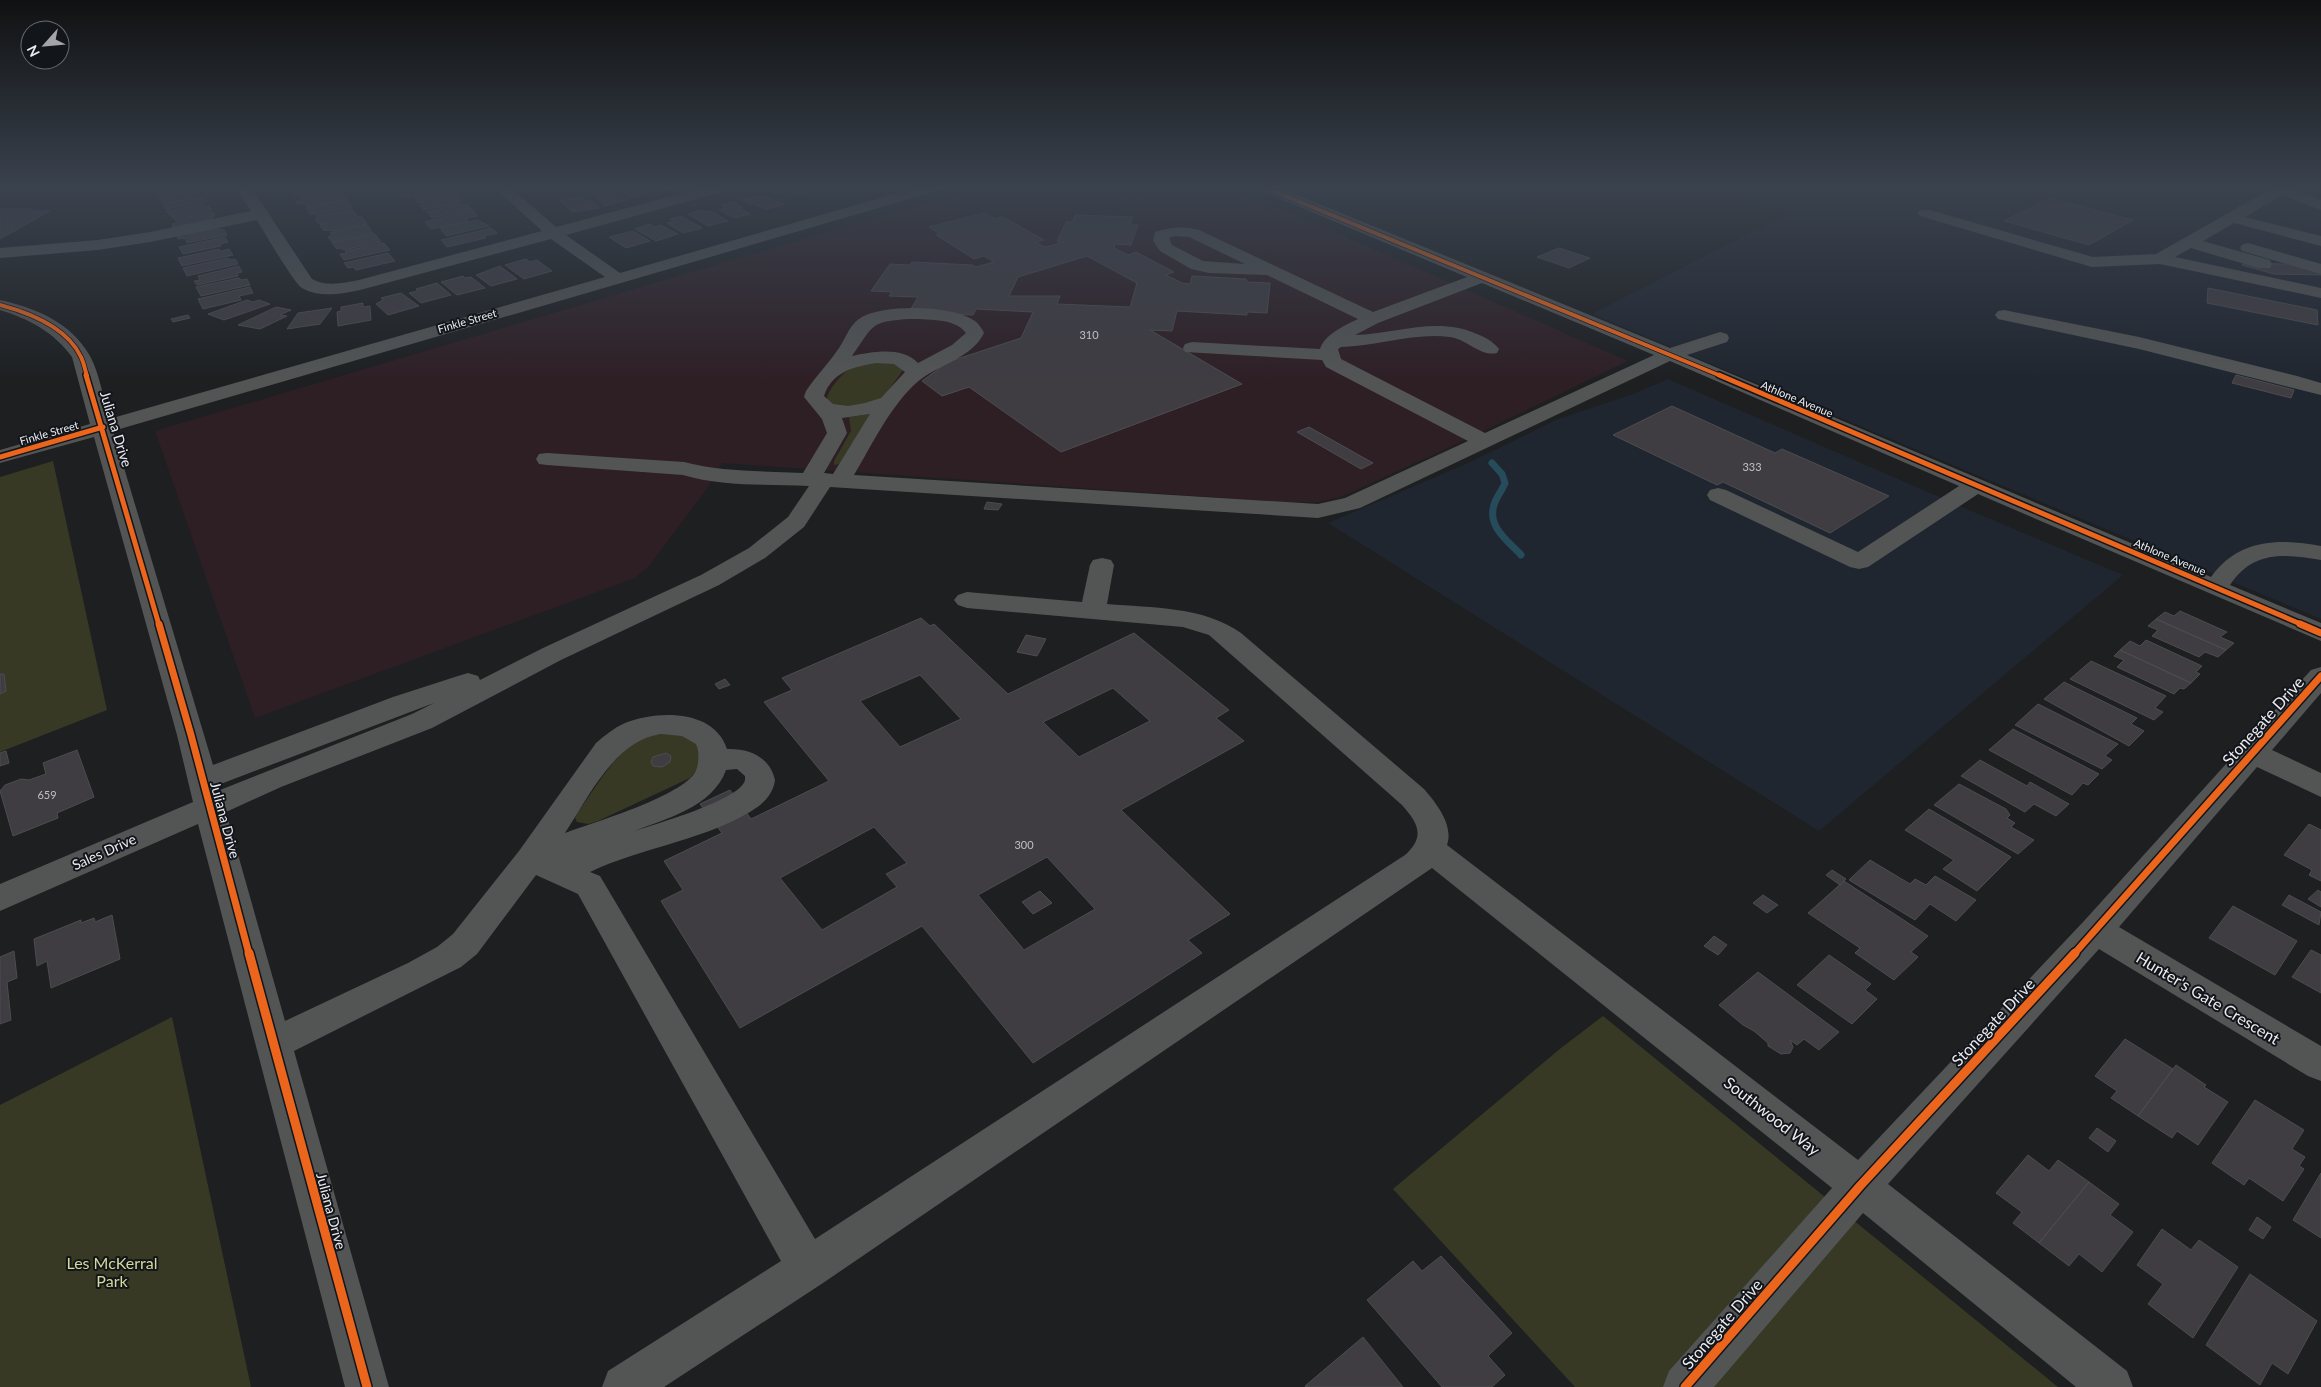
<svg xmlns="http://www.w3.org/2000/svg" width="2321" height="1387" font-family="Lato,sans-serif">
<rect width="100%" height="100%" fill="#1d1f21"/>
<path fill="#202630" d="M1712,187h582l27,10v422l-729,-305 197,-101z
M1668,379l301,131 154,65 -304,256 -491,-308 138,-59 92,-45 75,-25z"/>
<path fill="#2e1f25" d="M979,187h134l17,8 33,-8h69l396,174 -176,85 -111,51 -23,5h-35l-561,-39 -13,23 -60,80 -14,12 -380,140 -100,-287z"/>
<path fill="#373925" d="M885,361l13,4 5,5 -20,28 -7,4 -40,6 -9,-7c0,-7 3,-10 6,-15 17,-23 26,-21 52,-25z
M871,414l-32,50 -5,1v-4l17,-30 -2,-14z
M53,461l54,249 -107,42v-275z
M680,733l22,13 -4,23 -8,9 -92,43 -10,3 -11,-2 -2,-4 3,-6c17,-23 39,-64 67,-75 11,-4 24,-3 35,-4z
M1603,1016l455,371h-483l-182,-198 168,-141z
M172,1017l79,370h-251v-282z"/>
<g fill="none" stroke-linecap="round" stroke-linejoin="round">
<path stroke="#264b5b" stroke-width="7" d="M1492,463l10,11 3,9c-3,8 -9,14 -11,22 -7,22 14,36 27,50"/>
</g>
<path fill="#3f3c42" stroke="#4c4d4f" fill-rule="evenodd" d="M152,187h34l-31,6z
M315,187h19l3,5 -34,7 -2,-3 -6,1 -4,-5z
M426,187h21l-3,1 1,2 -41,8 -5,-5z
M617,187h28l8,6 -23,4z
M650,187h29l-23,4z
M770,187h37l5,1 -9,7 -31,-3 2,-2h-7z
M197,188l3,3 -4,1 1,2 -36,7 -3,-6z
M612,188l14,12 -22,6 -12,-13z
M447,191h7l4,4 -39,8 -5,-5z
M342,192l6,7 -42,8 -3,-4 -6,1 -2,-3z
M460,196l3,4 -5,1 2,2 -36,7 -4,-5z
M580,196l6,5 5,-1 9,8 -27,4 -13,-11z
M755,196l4,2 7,-2 18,8 -17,5 -26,-9z
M196,197l1,1 7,-1 3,4 -41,8 -4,-6z
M2050,198l83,22 -44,25 -85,-24z
M347,200l5,7 -35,7h-7l-3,-6z
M734,202l8,5 -3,1 11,6 -16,4 -15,-8 7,-2 -5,-3z
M203,204l2,3 4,-1 3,4 -39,8 -7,-7z
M461,204l7,1 4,4 -40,9 -5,-6z
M0,209h33l-2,2h19l-50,28z
M351,209l6,6 -38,9 -4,-5 4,-1 -2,-2z
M473,210l5,6 -12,2 2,3 -37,8 -6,-7z
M702,210l4,2 5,-1 17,10 -20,5 -20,-12z
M213,212l2,4 -4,1 1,2 -39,8 -1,-3 5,-1 -2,-4z
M985,213l10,6 8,-2 41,23 -8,2 9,5 15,-4 -3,-2 9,-19h6l3,-7 58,2 -3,8h8l-7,20 -16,-1 -1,4 14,7 8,-3 38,20 -8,3 16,8 8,1 2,-8 54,3 1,3 23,1 -3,30 -20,-1v3l-70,-4 -5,20 -22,-1 92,54 -181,68 -92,-65 -27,9 -20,-15 26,-19 73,-24 12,-26 -57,-3 -3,6 -64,-3 9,-15 -29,-1 3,-4 -21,-1 19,-27 20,1 2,-3 60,3 4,2 18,-5 -10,-6 -10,3 -38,-24 4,-1 -11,-7zM1087,256l50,27 -7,24 -73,-3 3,-8h-51l9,-19z
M361,216l6,8 -34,7 -10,-1 -3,-5z
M681,216l21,12 -19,5 -16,-10 7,-2 -4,-2z
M478,220l11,6 -43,10 -6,-8z
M650,224l5,3 6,-2 17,9 -22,7 -21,-12z
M367,225l6,8 -41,9 -4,-5 4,-1 -2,-3z
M218,228l1,2 4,-1 4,6 -40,8 -2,-5 -7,1 -1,-3z
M491,228l6,5 -13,3 2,2 -39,9 -6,-7z
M633,231l17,10 -24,7 -17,-11z
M375,234l6,8 -38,8 -2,-2 -4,1 -5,-6z
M225,237l3,5 -8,2 1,2 -38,8 -4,-7z
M384,243l6,7 -46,10 -4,-6 7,-1 -2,-2z
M1559,248l31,10 -21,10 -32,-11z
M219,249l2,2 8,-2 4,6 -51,11 -4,-8z
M388,253l7,8 -39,9 -3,-3 -5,1 -4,-5z
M228,258l2,2 5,-1 3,5 -51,12 -4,-8z
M526,259l4,3 7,-2 15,11 -28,8 -19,-14z
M2245,263l76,2v10l-47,-1 -32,-9z
M239,266l3,6 -5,1 1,3 -41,9 -3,-4 6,-1 -2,-4z
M500,266l17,13 -26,7 -15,-11z
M463,276l2,2 6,-1 14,11 -28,7 -16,-13z
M239,278l2,2 6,-1 3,6 -49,11 -5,-9z
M437,283l14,12 -30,8 -12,-10 9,-2 -2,-2z
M250,287l3,6 -14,3 2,4 -34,8 -4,1 -5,-10z
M2208,288l109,22 1,15 -111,-22z
M401,293l18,13 -31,9 -12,-11 7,-4 -2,-2z
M247,300l6,2 6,-2 11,4 -46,16 -16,-6z
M363,303v4l7,-1 1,14 -33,6 -1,-14 4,-1v-4z
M276,307l15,3 -11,5 7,1 -27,13 -22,-4z
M332,308l-12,16 -33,5 11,-16z
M188,315l2,3 -17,4 -2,-3z
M2236,375l58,15 -3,8 -59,-15z
M1672,406l103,47 7,-4 107,47 -59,37 -107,-51 -6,3 -104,-50z
M1309,427l64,36 -12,6 -64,-37z
M987,502l15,2 -4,6 -14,-1z
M2180,611l47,21 -7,5 14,6 -8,7 -70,-31 9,-7 9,4z
M921,618l9,8 4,-2 74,70 126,-61 95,77 -13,8 28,23 -123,69 109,104 -42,26 14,13 -169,110 -111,-137 -182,102 -79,-127 22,-11 -19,-29 58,-28 -22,-29 30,-14 21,29 78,-38 -65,-79 28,-12 -10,-12zM920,675l41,44 -61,28 -40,-46zM1113,688l37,33 -71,36 -36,-35zM874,827l33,36 -21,11 11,13 -75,43 -42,-52zM1047,857l48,52 -71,41 -46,-55z
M2156,619l70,31 -8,7 -13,-5 -6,5 -47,-21 6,-6 -10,-4z
M1026,635l20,4 -9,17 -20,-4z
M2146,640l56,26 -6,6 4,2 -9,9 -71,-33 10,-9 10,5z
M2120,650l71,33 -7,6 -4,-1 -6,6 -57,-27 7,-7 -10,-4z
M2091,661l75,35 -11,12 8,4 -9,8 -84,-41z
M0,674h4l2,17 -6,3z
M725,679l5,6 -11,4 -4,-5z
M2064,682l73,36 -6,6 13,7 -15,15 -85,-47z
M2038,704l80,40 -13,12 7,4 -10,9 -87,-44z
M2013,729l86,45 -11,11 -5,-2 -11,12 -83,-45z
M77,750l17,47 -37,16 1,5 -45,18 -13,-45 5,-6 16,-6 8,1 17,-6 -3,-11z
M6,751l3,12 -9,3v-13z
M666,753l5,3 -1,6 -8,5 -9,-1 -2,-4 2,-5z
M1980,760l47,26 3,-4 39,22 -13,12 -22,-12 -9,8 -64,-36z
M1959,784l47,25 4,6 -3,3 8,5 -4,4 23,13 -16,14 -84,-49z
M1929,809l82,48 -34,34 -34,-22 11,-9 -49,-30z
M2309,824l12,6v51l-12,-6 3,-5 -28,-15z
M1870,860l40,24 5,-5 11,6 9,-9 41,24 -20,21 -26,-17 -15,16 -66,-40z
M1832,870l14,9 -6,6 -14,-10z
M1844,881l84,55 -17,16 7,5 -24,23 -39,-27 5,-5 -52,-35z
M2318,890l3,2v15l-13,-8z
M1040,891l12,12 -19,11 -11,-12z
M1763,895l15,10 -11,8 -14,-10z
M2289,895l32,17 -2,13 -37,-20z
M2233,906l64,35 -22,34 -66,-37z
M112,915l8,44 -69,29 -4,-27 -10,5 -3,-27 47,-19v3l13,-5 1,4z
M1714,936l13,9 -9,10 -14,-9z
M2311,950l10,5v38l-29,-16z
M14,951l3,27 -10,4 4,38 -11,4v-67z
M1829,955l42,29 -6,6 12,9 -25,25 -55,-39z
M1758,972l81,60 -20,18 -15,-11 -7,6 -7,-5 3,7 -3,6 -9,1 -13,-8v-3l-14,-12 -11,-6 -24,-20z
M2125,1039l48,30 -35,47 -27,-18 6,-7 -22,-15z
M2176,1065l30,20 -2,2 24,15 -30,43 -21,-14 -5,7 -34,-22z
M2255,1100l49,30 -12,19 13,8 -6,9 5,3 -21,32 -34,-23 -5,7 -32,-22z
M2097,1128l19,13 -8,11 -19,-14z
M2028,1155l21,16 9,-11 31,22 -50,61 -26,-20 9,-11 -26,-19z
M2321,1173v65l-28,-18z
M2089,1182l30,22 -9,11 23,17 -31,40 -23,-18 -10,12 -30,-23z
M2257,1217l14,10 -8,12 -14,-9z
M2162,1229l29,21 8,-10 39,27 -45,71 -45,-34 15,-20 -26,-19z
M1441,1256l71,77 -24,23 17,19 -13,12h-50l-75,-87 46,-39 9,10z
M2250,1274l67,47 -29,53 -16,-11 -12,22 -54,-40z
M1363,1337l40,50h-97l-1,-1z"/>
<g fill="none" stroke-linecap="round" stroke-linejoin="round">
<path fill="#535555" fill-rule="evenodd" d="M236,187h15l61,92c15,8 31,4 47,1l183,-49 -48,-44h16l46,40 150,-40h25l-2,3 -163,45 54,38 298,-86h24l-2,3 -827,241 100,334 180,-68 65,-21 10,-3 10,3 2,4 63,-32 158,-73 48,-27 39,-31 21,-31c-41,-2 -87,1 -126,-11l-136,-10 -8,-1 -3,-5 3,-5 8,-1 137,9c38,10 79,9 119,11l24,-40 -5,-14 -18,-22 2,-6c10,-15 23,-28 33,-43 7,-10 11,-25 23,-31 24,-13 90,-12 113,4 4,3 7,8 9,12 -13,27 -50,32 -70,52 -26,25 -42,60 -60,90l464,29 27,-6 123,-57 -142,-74 -4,-7 -137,-8 -2,-4 2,-4 7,-2 128,7c4,-14 25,-24 38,-30l-91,-44 -58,-2 -18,-4 -31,-18 -7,-10 2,-9c16,-5 28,-6 44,-2l174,82 94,-35 -208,-87 -2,-3h21l392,161 50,-16 7,2 2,4 -2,4 -40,13 524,222c27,-38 68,-39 110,-31v14c-36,-6 -68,-10 -91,25l91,38v18l-343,-147 -110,73 -9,2 -9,-2 -140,-67 -3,-5 3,-5 8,-2 8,2 132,62 101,-66 -289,-125 -310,147 -42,10 -488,-31 -26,40 -39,31 -46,27 -158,75 -129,68 -151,59 -55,25 59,209 123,-58 29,-16 16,-13 66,-83 77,-108c9,-8 18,-15 29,-20 33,-13 89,-14 102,26 22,-1 43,8 48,31 -1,10 -8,20 -16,26 -47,33 -117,41 -169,66l10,4 215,363 590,-384c20,-18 14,-31 -3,-50l-193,-170 -26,-8 -216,-19 -9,-3 -4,-5 4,-5 9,-3 115,10 8,-37 3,-5 9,-2 9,2 3,5 -7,39c45,4 96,2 134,29l183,156c12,14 30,36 23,56l411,315 226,-239 227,-251 10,-3v26l-49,57 49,23v24l-64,-30 -138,160 202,119v35l-13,-5 -209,-127 -211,235 239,187 6,16h-57l-213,-174 -149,174h-51l6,-16 163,-183 -400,-320 -609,415 -159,104h-62l6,-16 173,-110 -203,-367 -42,-19 -59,79 -16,13 -167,84 95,336h-44l-147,-563 -198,87v-27l193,-82 -16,-67 -83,-298 -94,26v-13l90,-26 -18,-67c-18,-25 -43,-38 -72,-47v-10c35,8 71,22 90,56 9,16 14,44 19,63l496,-142 -54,-38 -191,51c-18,4 -41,8 -58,-2 -8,-5 -38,-56 -45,-68l-107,22 -52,8 -98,8v-10l98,-8 52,-8 101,-21zM1175,236l14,1 56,27 -42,-3 -31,-16 -3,-7zM1482,283l172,72 -169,78 -144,-74 -3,-10 3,-2c35,-1 76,-15 109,-10 17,2 30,20 47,16l2,-4c-5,-7 -14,-12 -22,-15 -40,-18 -81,0 -122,1l23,-12zM908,319c17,1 46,-2 58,14l-14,12 -34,18c-16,-17 -46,-11 -66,-7 22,-30 16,-34 56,-37zM876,363l18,1 11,8 -24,26 -16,5 -17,3 -15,-2 -9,-8c8,-24 29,-29 52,-33zM870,414l-37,60 -9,-1 23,-40 -5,-15zM434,703l-22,11 -192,76 -2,-5zM661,734l21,2 14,8c4,8 3,23 -2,30 -18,24 -99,48 -129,59 23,-35 50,-93 96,-99zM737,769l8,7v4c-4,20 -93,45 -113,52 33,-13 81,-25 94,-62z
M2267,187h21l33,13v10l-39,-15 -37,22 76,19v10l-87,-23 -31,18 67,19 2,4 -2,4h-12l-67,-20 -16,9 146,31v10l-161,-34 -68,3 -172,-51 -3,-3 3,-3h10l163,47 63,-3 113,-64z
M2248,243l73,21v10l-79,-23 -2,-3 2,-3z
M2004,310l135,27 158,39 24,7v12l-182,-46 -141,-30 -3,-4 3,-4z"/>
<g stroke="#12151a" stroke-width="5.5">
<path id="cycleway-far3" d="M1264,187l457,189
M0,305c30,8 67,22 81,52 3,6 4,13 6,19"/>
</g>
<g stroke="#12151a" stroke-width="8">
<path id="cycleway-far2" d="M86,375l73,250
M1719,375l584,250
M0,457l103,-30"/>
</g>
<g stroke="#12151a" stroke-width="10">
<path id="cycleway-far1" d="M159,624l32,111 58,219
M2300,624l21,9
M2074,954l247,-278"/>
</g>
<g stroke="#12151a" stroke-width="12">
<path id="cycleway" d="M249,953l118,434
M1685,1387l175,-201 215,-233"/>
</g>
<use href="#cycleway-far3" stroke="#eb651d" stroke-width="4"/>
<use href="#cycleway-far2" stroke="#eb651d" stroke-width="5"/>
<use href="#cycleway-far1" stroke="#eb651d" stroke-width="7"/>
<use href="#cycleway" stroke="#eb651d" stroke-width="9"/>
</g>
<linearGradient id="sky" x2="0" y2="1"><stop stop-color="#101112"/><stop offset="0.49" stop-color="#3a424e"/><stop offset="1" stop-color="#3a424e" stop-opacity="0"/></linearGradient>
<rect width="2321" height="381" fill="url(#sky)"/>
<g text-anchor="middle" stroke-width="4" stroke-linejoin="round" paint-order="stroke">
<g font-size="11" fill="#eaecf0" stroke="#12151a">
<text transform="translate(467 321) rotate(-16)" y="4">Finkle Street</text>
<text transform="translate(1797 399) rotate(23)" y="4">Athlone Avenue</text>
<text transform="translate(49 433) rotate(-16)" y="4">Finkle Street</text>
<text transform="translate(2170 557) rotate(23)" y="4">Athlone Avenue</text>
</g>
<g font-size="11" fill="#bfc0c4">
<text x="1089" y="339">310</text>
<text x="1752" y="471">333</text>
<text x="47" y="799">659</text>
<text x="1024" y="849">300</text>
</g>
<g font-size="14" fill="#eaecf0" stroke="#12151a">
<text transform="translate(116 429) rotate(73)" y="5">Juliana Drive</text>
<text transform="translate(225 820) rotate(75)" y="5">Juliana Drive</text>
<text transform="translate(104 852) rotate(-24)" y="5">Sales Drive</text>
<text transform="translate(331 1211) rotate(75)" y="5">Juliana Drive</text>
</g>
<g font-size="16" fill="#eaecf0" stroke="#12151a">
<text transform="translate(2263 721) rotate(-48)" y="6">Stonegate Drive</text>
<text transform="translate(2208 998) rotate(31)" y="6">Hunter's Gate Crescent</text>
<text transform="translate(1993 1022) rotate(-47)" y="6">Stonegate Drive</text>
<text transform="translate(1772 1116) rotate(38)" y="6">Southwood Way</text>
<text transform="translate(1722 1324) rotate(-49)" y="6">Stonegate Drive</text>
</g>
<g font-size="16" fill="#d4da99" stroke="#12151a">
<text x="112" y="1269">Les McKerral<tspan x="112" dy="18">Park</tspan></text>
</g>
</g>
<g transform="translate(45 45) rotate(243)"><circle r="24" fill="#12151a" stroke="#686b70"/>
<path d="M0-4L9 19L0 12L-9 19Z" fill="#a2a4a8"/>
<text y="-8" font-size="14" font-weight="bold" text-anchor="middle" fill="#eaecf0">N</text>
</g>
</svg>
